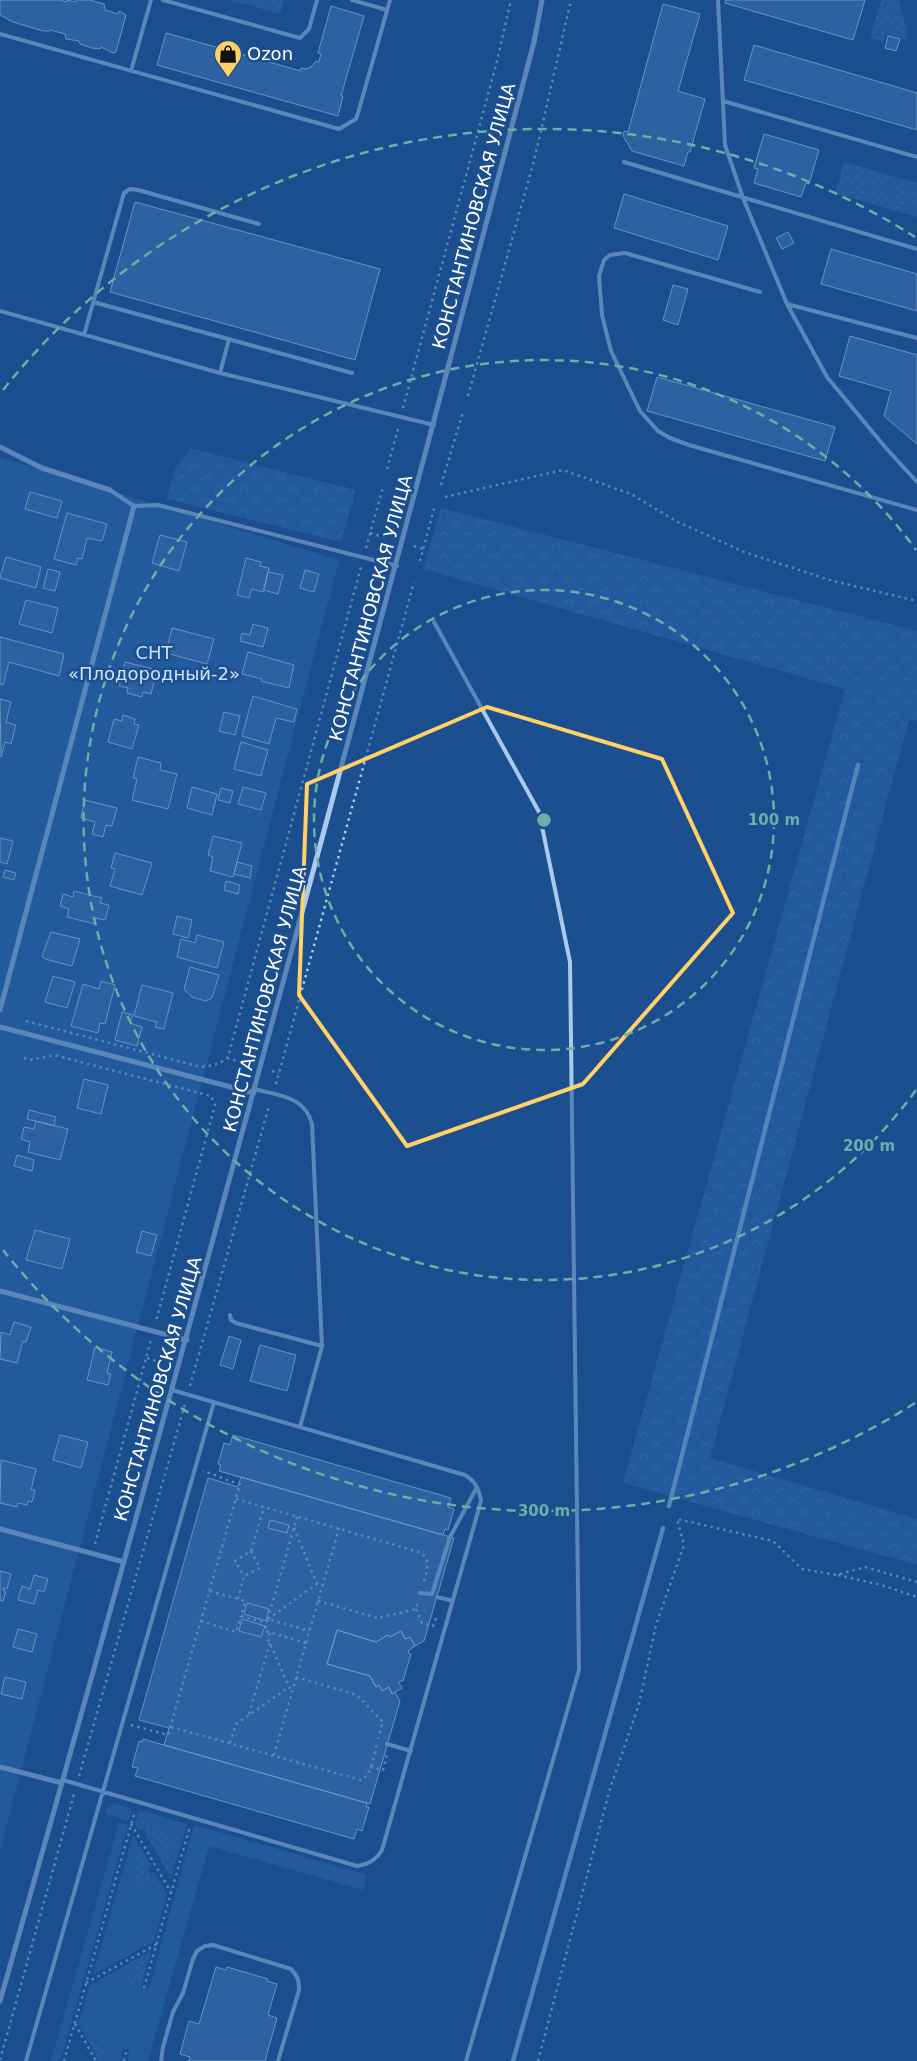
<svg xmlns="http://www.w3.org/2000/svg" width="917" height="2061" font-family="'DejaVu Sans',sans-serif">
<defs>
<pattern id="forest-crowns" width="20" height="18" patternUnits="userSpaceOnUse" patternTransform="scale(1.25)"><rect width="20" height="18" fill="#2e69ad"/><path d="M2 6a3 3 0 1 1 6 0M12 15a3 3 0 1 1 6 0" fill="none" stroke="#4d80b9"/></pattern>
<pattern id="park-dots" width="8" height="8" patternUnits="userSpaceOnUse" patternTransform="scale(1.25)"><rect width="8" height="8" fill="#2e69ad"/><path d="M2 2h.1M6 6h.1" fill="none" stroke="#4d80b9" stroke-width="1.8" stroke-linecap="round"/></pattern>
</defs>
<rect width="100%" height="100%" fill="#1b4f8f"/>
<path fill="#2e69ad" d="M0,457l339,103 -339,1291z
M114,1804l18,4 -4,13 -24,-8 3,-5z
M139,1810l48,14 -2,7 -43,-12 -2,5 3,5 -4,2 -4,-7z
M119,1823l9,2 -68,236h-9z
M194,1825l173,50 -4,15 -154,-44 -61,215h-20l2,-11 -38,-11 -2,5 -12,-20 12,-39 21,-11 -1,4 39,11z
M133,1835l19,32 -5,3 -11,-19 25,43 -11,-20 4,-2 13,22 -13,47 -61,34z"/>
<path fill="url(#forest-crowns)" d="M190,448l166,42 -15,52 -174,-43 8,-30z
M441,508l476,123v90l-8,-2 -199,739 207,61v46l-294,-82 222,-794 -422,-120z"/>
<path fill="url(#park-dots)" d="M230,0h54l-4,14z
M881,0h18l8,34 -2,6 -19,-5 -2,7 -14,-4z
M844,162l73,21v34l-82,-24z
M142,1819l43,12 -14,47 -31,-54z
M136,1850l26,44 -36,-10z
M151,1951l-10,36 -31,-9 1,-4z
M92,2039l31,9 -3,13h-21l-9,-17z"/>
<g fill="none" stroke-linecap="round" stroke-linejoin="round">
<path stroke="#9cc4f0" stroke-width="4.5" d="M669,1506l189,-741
M513,2061l150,-533"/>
</g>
<path fill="#4478b7" stroke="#cfe3fa" d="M0,0h59l8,2v-2l8,2 1,-2h13l15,4 1,6 13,4 1,-3 7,4 -10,37 -3,1 -12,-6 -1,2 -8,-1 -12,-4 -1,-3 -13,-2 -1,-5 -15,-4v1h-7l-30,-9 -13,-7z
M726,0h139l-12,40 -128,-37z
M663,4l37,10 -22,77 27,8 -15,53h-2l-4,14 -52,-15 -9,-15 1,-5 4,1z
M331,6l33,10 -23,80h2l-5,20 -181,-51 9,-32 135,38v-3l5,1 5,-2 5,-6 3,1 2,-8 -3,-1z
M888,36l12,3 -4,12 -11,-3z
M754,45l163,48v37l-173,-50z
M764,134l55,16 -10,34 -3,-1 -5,14 -47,-14 4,-14 -4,-1z
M624,194l104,32 -10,34 -104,-32z
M135,202l245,67 -25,91 -245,-68z
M788,232l6,11 -12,6 -6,-11z
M831,249l86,25v37l-96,-27z
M673,285l15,4 -10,36 -15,-5z
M850,336l67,19v89l-33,-28 7,-25 -52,-15z
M657,377l178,50 -10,34 -178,-50z
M30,492l32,9 -5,17 -32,-9z
M67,513l40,11 -5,17 -15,-3 -5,21 -4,-1 -2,7 -22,-6z
M160,535l27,7 -8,29 -27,-8z
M6,557l35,10 -5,21 -36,-10z
M246,558l15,4 -1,4 9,2 -6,24 -11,-3 -3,9 -12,-3z
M48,569l12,3 -5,19 -12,-3z
M305,570l14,4 -5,18 -14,-4z
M268,572l15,3 -5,19 -14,-4z
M26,600l32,8 -6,25 -33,-9z
M253,624l15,4 -5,19 -23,-6 2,-8 8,2z
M172,628l42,11 -7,25 -41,-11z
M0,637l64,17 -5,22 -50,-14 -6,23 -3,-1z
M248,652l46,13 -5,23 -28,-7 1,-2 -20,-5z
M125,662l32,8 -6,24 -8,-2 -1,5 -15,-4 1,-5 -9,-2z
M253,696l44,13 -3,13 -18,-4 -7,26 -27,-8z
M0,699l11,3 -5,20 10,3 -5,19 -6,-2 -4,15z
M224,712l16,4 -5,19 -16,-4z
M123,715l12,4 -1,5 5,1 -7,24 -24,-7 6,-23 8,2z
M241,742l27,8 -7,26 -27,-7z
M138,757l23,6 -1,7 17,4 -9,35 -36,-9 5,-21 -4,-1z
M192,787l25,7 -5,21 -25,-7z
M243,787l23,6 -5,17 -23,-6z
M221,788l12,3 -3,12 -12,-3z
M85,800l32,8 -5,18 -6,-1 -3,12 -11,-3 3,-12 -14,-4z
M213,836l29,7 -9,34 -23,-6 3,-14 -5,-2z
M0,838l13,3 -6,23 -7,-2z
M115,853l37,10 -10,32 -32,-9 5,-17 -4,-1z
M237,862l15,4 -2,12 -16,-4z
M5,870l11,3 -2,7 -11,-3z
M226,881l14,4 -2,9 -14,-4z
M74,891l28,7 -2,5 9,2 -4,15 -9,-2 -1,6 -28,-7 2,-8 -9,-3 3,-12 10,3z
M177,916l15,4 -4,18 -15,-4z
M51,932l29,7 -8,27 -27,-7 -3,-3z
M197,935l27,7 -7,26 -40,-11 4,-18 14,4z
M190,967l29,8 -7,23 -6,3 -14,-4 -8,-8z
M53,976l22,6 -8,26 -22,-6z
M101,981l14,4 -10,39 -5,-1 -2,10 -27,-7 12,-42 16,5z
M142,985l31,8 -9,36 -9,-2 2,-5 -23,-6z
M122,1012l11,3 -3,8 12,4 -5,19 -22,-6z
M84,1079l24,6 -7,29 -24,-6z
M29,1110l27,7 -2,9 -27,-7z
M36,1121l32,8 -8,31 -32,-8 2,-10 -9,-3 3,-12 10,2z
M17,1155l17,5 -2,11 -18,-5z
M35,1230l35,9 -8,30 -36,-9z
M142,1231l15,4 -6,21 -15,-4z
M14,1322l17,5 -5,15 -3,-1 -6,22 -17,-4 1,-27 9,3z
M229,1336l12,4 -8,29 -13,-4z
M260,1345l36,10 -9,36 -37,-10z
M95,1347l17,5 -5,21 4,1 -3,11 -21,-5z
M60,1435l28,7 -7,26 -28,-8z
M233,1435l218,63 -3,9 6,2 -6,21 -3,-1 -2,6 -224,-64 2,-6 -3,-1 6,-21 6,2z
M1,1460l35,9 -5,21h4l-3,12 -4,-1 -1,4 -9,-2 -1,4 -17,-4z
M241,1477l213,61 -30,103 -9,5 -5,-9 -5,2 -4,-8 -11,6 -2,-2 -12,7 -39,-12 -10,34 43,12 6,11 3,-2 3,6 7,-4 3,7 3,-2 5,9 -30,103 -206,-59 5,-17 -30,-8 69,-242 30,9z
M270,1520l19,5 -2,8 -19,-5z
M0,1571l11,3 -4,15 -3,-1 -1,2 3,1 -3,10 -3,-1z
M34,1575l14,4 -4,13 -6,-2 -4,14 -16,-4 4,-14 8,3z
M247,1603l22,6 -3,12 -22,-7z
M242,1619l23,7 -4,11 -22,-6z
M18,1629l19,5 -5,18 -19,-5z
M337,1630l39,12 12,-7 2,2 11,-6 4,8 5,-2 5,9 -6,4 -1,3 3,1 -8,27h-3l-1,2 3,5 -10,6 -3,-7 -7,4 -3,-6 -3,2 -6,-11 -43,-12z
M5,1677l21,5 -4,17 -21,-5z
M143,1739l224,64 -1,4h3l-7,24 -5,-2 -3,10 -219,-63 3,-8 -6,-1 7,-26 3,1z
M216,1967l10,3 1,-3 41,12 -1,2 10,3 -9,31 9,3 -12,43h-76l1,-4 -10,-3 9,-33 10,3z"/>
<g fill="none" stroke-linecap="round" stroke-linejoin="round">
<path stroke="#a9c9ee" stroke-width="2.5" stroke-dasharray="2.5 4" stroke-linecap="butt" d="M468,396l66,-235 37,-161
M403,408l93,-343 15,-65
M387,469l12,-44
M441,485l22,-73
M445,497l118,-27 68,24 45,27 68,31 89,29 84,20
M370,533l17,5
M414,546l9,3
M366,548l17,-61
M420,561l15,-56
M26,1021l175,46c10,-1 20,-3 27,-10l133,-490
M24,1058l6,2 24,-5 157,41 4,9 -59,216
M227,1058l17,5
M272,1071l7,2
M276,1084l138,-502
M147,1358l15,5
M190,1386l79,-280
M236,1499l183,53c14,7 7,21 4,32
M294,1528l23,56
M95,1544l56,-204
M251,1551l13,-44
M838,1575l43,10 36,12
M210,1591l35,10 -4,15 26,7
M238,1599l6,-23 16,-8 -9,-17 -16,10 9,15
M318,1601l60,17 38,-9 2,-7
M416,1609l6,14 11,3 3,-8h1
M268,1619l29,-102
M268,1619l49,-35 5,2
M201,1621l35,11 5,-16
M270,1633l-2,6 22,50
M306,1643l-41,-12 3,-12 41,12
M296,1677l61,18 26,27 -5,17
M249,1714l21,-71
M131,1725l37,10 72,-251c-13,-3 -23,-9 -37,-13
M171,1727l190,53c11,-5 12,-24 16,-36
M230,1743l6,-19 52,-36
M274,1755l65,-227
M370,1767l13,3 4,-15
M79,1776l106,-372
M131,1824l40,68
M86,1983l71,-39
M144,1988l46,-162
M75,2024l21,37
M0,2060l74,-266
M64,2061l71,-250
M124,2061l3,-12
M538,2061l71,-269 30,-88 17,-79 28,-80 -7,-26 96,22 29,28 35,6 28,-8 52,15"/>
<path stroke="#a9c9ee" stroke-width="4" d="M163,0l137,38 9,-9 8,-29
M352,0l35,10
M718,0l7,145 18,53 44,106 130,34
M0,34l339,95 17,-10 2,-6 32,-113
M131,71l20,-71
M723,101l194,56
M624,162l293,87
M760,292l-135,-39 -15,2 -6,5 -5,16 3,39 9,36 29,60 18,20 12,7 19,7 228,65
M93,302l259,71
M787,304l40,73 58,70 32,35
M0,311l220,62 214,52
M84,335l40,-142 6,-4 8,1 121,34
M220,373l9,-34
M110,490l24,16 24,-1 239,61
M434,622l105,190 31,150 9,708 -113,391
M255,1089c24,7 50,7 57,35l10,222 -22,81
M230,1315l1,5 5,3 86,23
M420,1593l12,1 18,-57 27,-50
M437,1597l16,4
M387,1744l24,7
M63,1780l294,86c12,-2 19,-6 25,-16l99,-349c-2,-12 -5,-19 -16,-26l-293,-85
M26,2061l188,-659
M161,2061l2,-14 10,-35 10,-19 10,-34 4,-8 8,-5 8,-1 78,24c7,7 8,12 8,21l-21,71"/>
<path stroke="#a9c9ee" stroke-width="5" d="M0,447l42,21 68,22
M0,1010l134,-504
M0,1027l254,66
M0,1291l187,49
M0,1529l124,33
M0,1767l62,16
M0,2001c186,-651 362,-1305 534,-1959l8,-42"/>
</g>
<path d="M0 0H917V2061H0ZM487,707l175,52 71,154 -150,171 -176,62 -108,-151 8,-211z" fill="#1b4f8f" fill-opacity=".55" fill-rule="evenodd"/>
<path fill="none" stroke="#ffd166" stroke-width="4" stroke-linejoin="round" d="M487,707l175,52 71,154 -150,171 -176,62 -108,-151 8,-211z"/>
<g fill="none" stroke="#6fada8" stroke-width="2.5" stroke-dasharray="9 6">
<circle cx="544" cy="820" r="230"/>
<path d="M916 1090A460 460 0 1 1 916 550"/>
<path d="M915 1403A691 691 0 0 1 3 1250M3 390A691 691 0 0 1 915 237"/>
</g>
<defs>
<g id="shop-pin" transform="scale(1.4375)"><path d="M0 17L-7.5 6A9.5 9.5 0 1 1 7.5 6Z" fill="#ffd166" stroke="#1b4f8f"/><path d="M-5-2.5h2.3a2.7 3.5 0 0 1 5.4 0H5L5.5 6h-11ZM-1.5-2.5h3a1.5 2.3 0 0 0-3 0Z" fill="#111"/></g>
</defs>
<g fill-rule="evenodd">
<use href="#shop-pin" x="228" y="54"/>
</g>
<g text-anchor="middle" stroke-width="5" stroke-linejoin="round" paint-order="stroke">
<g font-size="18" fill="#fff" stroke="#1b4f8f" text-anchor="start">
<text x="247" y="60">Ozon</text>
</g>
<g font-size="18" fill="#fff" stroke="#1b4f8f">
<text transform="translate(474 216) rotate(-75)" y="6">КОНСТАНТИНОВСКАЯ УЛИЦА</text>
<text transform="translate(371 608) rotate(-75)" y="6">КОНСТАНТИНОВСКАЯ УЛИЦА</text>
<text transform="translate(265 999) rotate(-75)" y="6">КОНСТАНТИНОВСКАЯ УЛИЦА</text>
<text transform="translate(158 1389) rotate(-74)" y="6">КОНСТАНТИНОВСКАЯ УЛИЦА</text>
</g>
<g font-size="18" fill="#cfe3fa" stroke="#1b4f8f">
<text x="154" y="659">СНТ<tspan x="154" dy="21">«Плодородный-2»</tspan></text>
</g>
</g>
<circle cx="544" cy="820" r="8" fill="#6fada8" stroke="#1b4f8f" stroke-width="2.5"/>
<g font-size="15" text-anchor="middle" font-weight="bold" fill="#6fada8" stroke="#1b4f8f" stroke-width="5" stroke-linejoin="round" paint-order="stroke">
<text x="774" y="825">100 m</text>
<text x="869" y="1151">200 m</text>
<text x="544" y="1516">300 m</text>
</g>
</svg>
